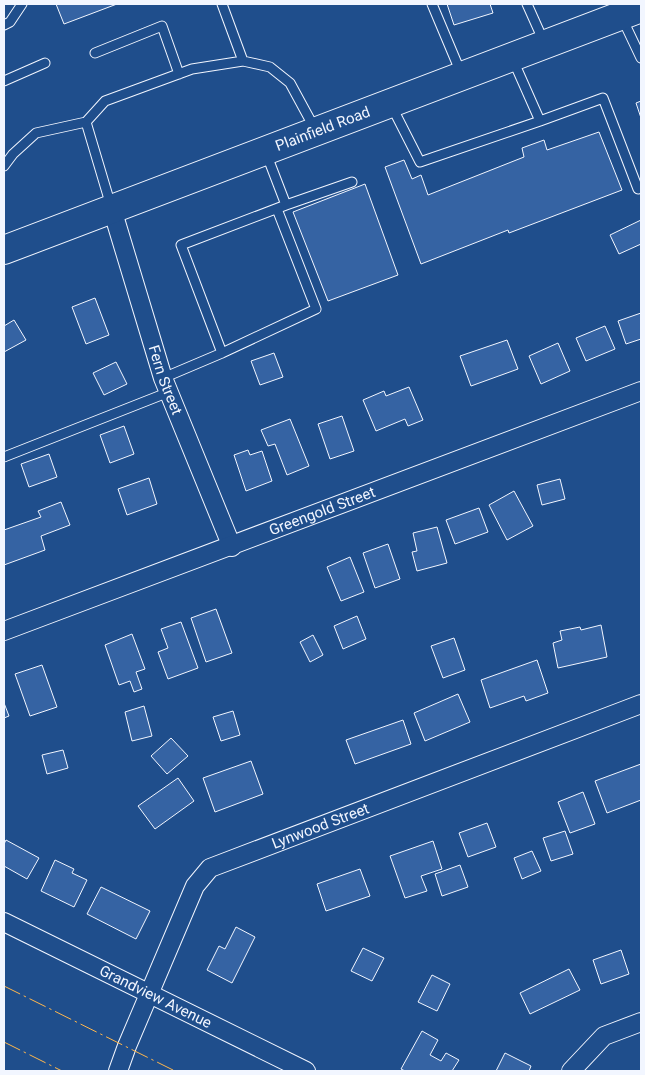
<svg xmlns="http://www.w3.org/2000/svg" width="645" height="1075" font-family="Roboto,sans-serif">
<rect width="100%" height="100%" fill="#1f4e8c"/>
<path fill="#3563a3" stroke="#f2f6ff" d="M56,4h61l-53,20z
M447,4h43l3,9 -39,12z
M641,101v17l-5,-15z
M599,132l23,58 -113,43 -1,-3 -87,34 -36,-97 19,-7 8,19 9,-4 7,20 96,-38 -2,-9 22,-8 3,10z
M365,184l33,91 -70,26 -35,-89z
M641,220v24l-22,10 -9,-19z
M95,298l14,37 -23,9 -14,-37z
M641,313v26l-15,5 -8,-23z
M14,320l12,20 -22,12v-26z
M605,326l10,23 -29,12 -10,-23z
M507,340l11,29 -47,17 -11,-30z
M558,343l12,28 -29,13 -12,-28z
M274,353l9,24 -23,8 -9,-24z
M116,362l11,22 -23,11 -11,-22z
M409,387l14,33 -15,6 -3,-7 -29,12 -13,-31 21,-9 2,5z
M342,416l12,35 -24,8 -12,-35z
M290,419l19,47 -22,9 -12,-31 -7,2 -7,-16z
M124,426l10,28 -24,9 -10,-28z
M248,450l2,5 12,-4 10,30 -26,10 -12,-36z
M49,454l8,23 -28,10 -8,-23z
M149,478l8,26 -30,11 -9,-26z
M560,479l5,20 -23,6 -5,-20z
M514,491l19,35 -26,14 -18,-35z
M61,502l9,23 -29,11 4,14 -41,15v-35l37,-13 -3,-6z
M479,508l9,24 -33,12 -9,-24z
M437,527l10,36 -30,8 -5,-19 5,-1 -4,-18z
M388,544l12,35 -25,9 -12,-35z
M350,557l14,35 -23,9 -14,-34z
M216,609l16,44 -26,9 -15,-44z
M357,616l9,23 -23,10 -9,-23z
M181,622l17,46 -30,11 -10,-27 10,-4 -7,-19z
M601,625l6,32 -49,11 -5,-25 9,-3 -2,-9 20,-4 1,3z
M132,634l13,35 -9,3 6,17 -8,3 -4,-11 -11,4 -14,-40z
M313,635l10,20 -13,7 -10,-20z
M454,638l11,32 -22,8 -12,-32z
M537,660l11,33 -22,8 -2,-5 -34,12 -9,-28z
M42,665l15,42 -27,9 -15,-42z
M458,694l12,28 -45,19 -11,-28z
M4,703l5,13 -5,2z
M144,706l8,30 -20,5 -7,-29z
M233,711l7,24 -19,6 -8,-24z
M403,720l8,24 -56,20 -9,-24z
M171,738l17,18 -21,18 -16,-18z
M63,750l5,18 -21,6 -5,-19z
M251,761l12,33 -48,18 -12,-34z
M641,764v36l-34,13 -12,-32z
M178,778l16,23 -39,28 -17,-23z
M583,792l12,32 -25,9 -12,-31z
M487,823l9,24 -28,10 -9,-24z
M565,831l8,23 -22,7 -8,-23z
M6,840l33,18 -12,21 -23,-13v-22z
M433,841l9,28 -21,7 6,15 -22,7 -15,-42z
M532,851l9,20 -19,8 -8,-21z
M55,860l19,9 -2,4 15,7 -13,27 -33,-16z
M460,865l8,22 -26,9 -7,-22z
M360,869l10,27 -44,15 -9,-27z
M101,887l49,24 -14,28 -49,-25z
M236,927l19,10 -23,46 -25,-13 12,-24 6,3z
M363,948l21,10 -12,23 -21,-10z
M621,950l8,24 -28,10 -8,-24z
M569,969l11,21 -50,24 -10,-21z
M432,975l18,9 -13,27 -19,-9z
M422,1031l16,9 -8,15 11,6 5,-8 13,7 -7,11h-47l-4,-2z
M505,1053l26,13 -2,5h-33z"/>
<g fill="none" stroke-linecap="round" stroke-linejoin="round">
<g stroke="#f2f6ff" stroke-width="11">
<path id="lane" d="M222,4l21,57
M432,4l29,69
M527,4l17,38
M622,18l19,40
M4,25l6,-3 12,-18
M95,53l67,-27 17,48
M4,81l41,-18
M391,105l29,57 120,-41 -27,-61
M540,121l63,-23 35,91
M86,122l19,-21 87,-32 51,-8 27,6 20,16 25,46
M4,166l9,-12 23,-21 50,-11 25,84
M286,205l66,-23
M222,353l94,-44 -39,-100
M163,378l59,-25 -41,-108 105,-40 -20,-52
M4,457l165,-65"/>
</g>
<g stroke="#f2f6ff" stroke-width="20">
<g id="street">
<path id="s1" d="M112,209l51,169 69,169"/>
<path id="s2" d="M4,631l637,-240"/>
<path id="s3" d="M4,922l302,149"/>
<path id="s4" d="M118,1071l9,-25 68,-160 15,-18 431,-164"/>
<path d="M571,1071l33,-35 37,-14"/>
</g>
</g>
<g stroke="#f2f6ff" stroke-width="30">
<g id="primary">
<path id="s5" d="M4,250l637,-242"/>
</g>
</g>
<use href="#lane" stroke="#1f4e8c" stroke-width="9"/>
<use href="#street" stroke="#1f4e8c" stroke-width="18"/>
<use href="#primary" stroke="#1f4e8c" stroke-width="28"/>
<path stroke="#ffb74d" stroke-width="1" stroke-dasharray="18 4 2.5 4" stroke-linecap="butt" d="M4,986l171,85
M4,1042l58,29"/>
</g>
<g text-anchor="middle" stroke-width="4" stroke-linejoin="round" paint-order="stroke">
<g font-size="15" fill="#f2f6ff" stroke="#1f4e8c">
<text dy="5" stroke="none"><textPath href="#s5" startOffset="341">Plainfield Road</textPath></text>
<text dy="5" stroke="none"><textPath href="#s1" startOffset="179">Fern Street</textPath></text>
<text dy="5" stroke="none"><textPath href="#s2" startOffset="340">Greengold Street</textPath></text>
<text dy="5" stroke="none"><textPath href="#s4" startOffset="342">Lynwood Street</textPath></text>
<text dy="5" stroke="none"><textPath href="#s3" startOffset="169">Grandview Avenue</textPath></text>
</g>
</g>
<rect width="645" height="1075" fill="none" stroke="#f2f6ff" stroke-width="10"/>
</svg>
